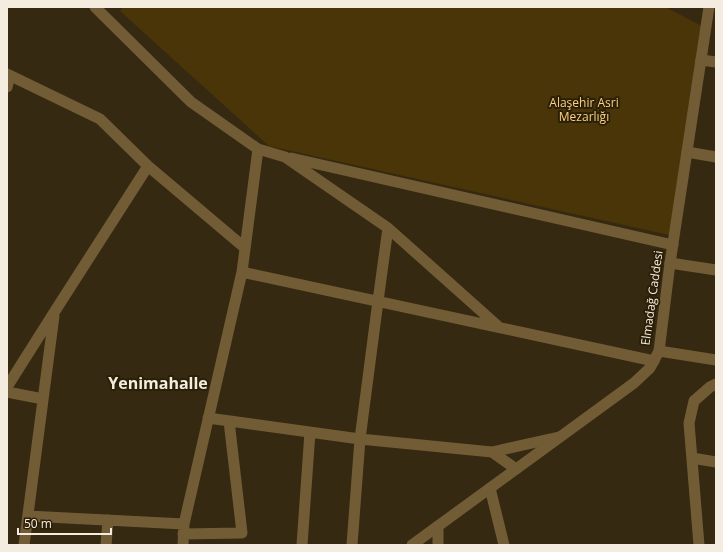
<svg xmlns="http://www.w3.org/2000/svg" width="723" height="552" font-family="'Open Sans',sans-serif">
<rect width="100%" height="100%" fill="#362911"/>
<path fill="#493508" d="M123,7h542l37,19 -33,209 -400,-89 -149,-135z"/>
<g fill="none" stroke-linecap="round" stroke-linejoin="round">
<path stroke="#725c35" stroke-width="11" d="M95,7l96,95 67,47 27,8 103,71 111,99
M701,60l15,2
M7,74l93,45 48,47 97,82
M687,152l29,5
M291,158l382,87
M670,263l46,7
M242,272l412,89
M659,351l57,9
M7,387l48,-76 93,-145
M7,392l36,7
M208,418l152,21 132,13 67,-15
M492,452l24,17
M692,458l24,4
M490,488l14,57
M28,516l156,8
M183,534l59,-1 -13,-112
M24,545l30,-229
M106,545l2,-25
M183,545l1,-21 58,-252 16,-123
M302,545l8,-113
M352,545l8,-106 18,-138 10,-73
M438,545v-19
M699,545l-10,-122 5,-22 16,-14 6,-3"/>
<path stroke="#725c35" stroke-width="11" d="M7,87l3,-11
M412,545l222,-162 16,-15 9,-17 11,-88 39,-256"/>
</g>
<g text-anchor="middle" stroke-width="4" stroke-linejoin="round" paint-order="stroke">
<g font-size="12" fill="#fbd081" stroke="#2b1f07">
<text x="584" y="107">Alaşehir Asri<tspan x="584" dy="14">Mezarlığı</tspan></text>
</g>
<g font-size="12" fill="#f4ecde" stroke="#2b1f07">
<text transform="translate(652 298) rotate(-82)" y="4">Elmadağ Caddesi</text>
</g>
<g font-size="16" font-weight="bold" fill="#f4ecde" stroke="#2b1f07">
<text x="158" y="389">Yenimahalle</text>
</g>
</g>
<rect width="723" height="552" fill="none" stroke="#f4ecde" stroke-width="16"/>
<path d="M18 528v6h93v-6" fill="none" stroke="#f4ecde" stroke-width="2"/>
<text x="24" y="528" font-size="12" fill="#f4ecde" stroke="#2b1f07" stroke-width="3" paint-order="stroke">50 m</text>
</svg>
